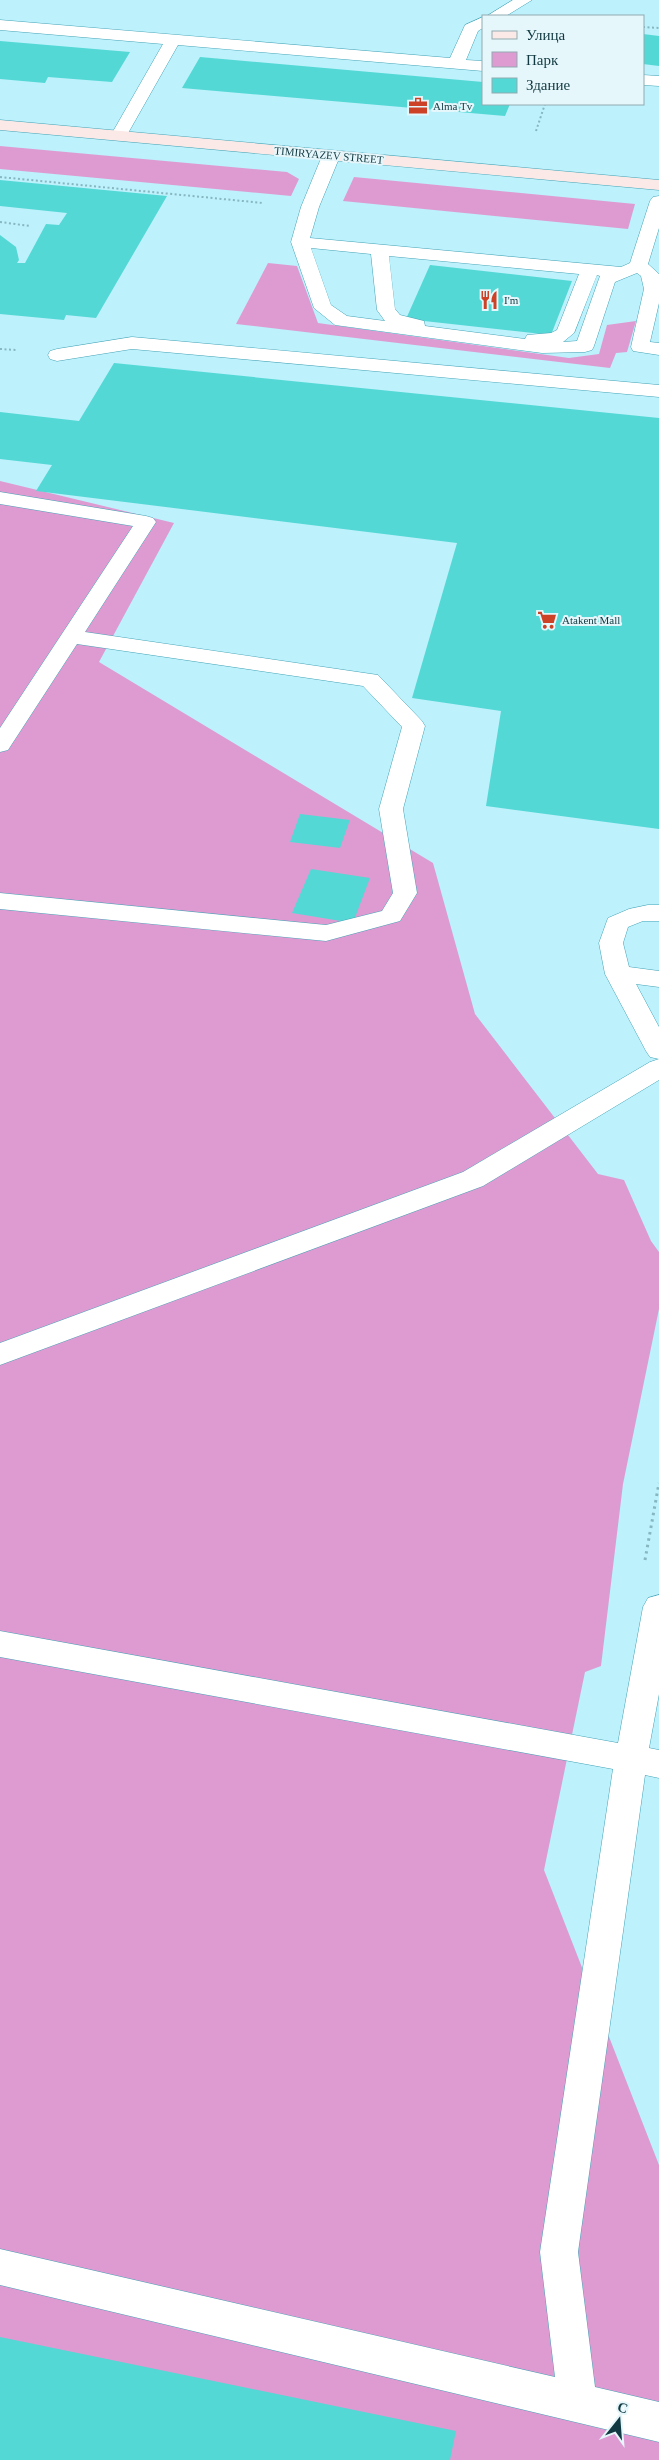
<svg xmlns="http://www.w3.org/2000/svg" width="659" height="2460" font-family="Georgia,serif">
<rect width="100%" height="100%" fill="#bdf1fc"/>
<path fill="#de9bd2" d="M0,146l287,26 12,7 -8,17 -291,-27z
M354,177l281,27 -7,25 -285,-28z
M268,263l29,3 21,57 251,35 30,-4 8,-29 29,-4 -9,31 -11,1 -6,15 -374,-44z
M0,481l174,42 -75,139 334,201 42,151 123,160 26,6 27,61 8,11v57l-36,175 -22,182 -16,6 -41,198 115,295v295h-659z"/>
<path fill="#53d8d5" d="M643,34l16,2v30l-16,-2z
M0,41l130,11 -18,30 -64,-5 -3,6 -45,-4z
M200,57l283,25v22h27l-5,12 -323,-28z
M0,180l167,16 -71,122 -30,-3 -2,5 -64,-6v-79l16,12 3,13 -2,3h8l21,-39 13,1 8,-12 -67,-7z
M430,265l142,16 -21,54 -145,-16z
M114,363l545,55v411l-173,-23 15,-95 -89,-13 45,-155 -421,-52 16,-26 -52,-6v-47l79,9z
M300,814l50,6 -10,28 -50,-6z
M311,869l59,9 -17,45 -61,-10z
M0,2337l456,94 -6,29h-450z"/>
<g fill="none" stroke-linecap="round" stroke-linejoin="round">
<g stroke="#44a3b6" stroke-width="1">
<path id="lane" d="M513,0h19l-26,16h-19z
M483,17v11l-5,3 -12,29 17,1v10l-305,-26 -51,90 -2,4h-12l-2,-4 52,-91 -163,-14v-10l450,38 15,-33z
M643,75l16,1v10l-16,-1z
M331,151l6,1 3,4 -21,51 -9,31 311,29 9,-4 20,-62 3,-4 6,-1v32l-11,36 11,10v29l-9,39 9,1v12l-26,-4 -2,-4 13,-58 -3,-13 -4,-3 -22,9 -21,64 -2,4 -7,2 -43,1 -207,-28 -21,-17 -23,-66 10,-35 21,-51 3,-4zM311,248l60,6 6,56 8,11 -38,-5 -16,-11zM389,256l190,18 -22,56 -6,3 -24,2 -2,4 -100,-13 -1,-5 -24,-6 -5,-6zM597,275l3,1 -23,65 -14,1 11,-9z
M132,337l527,48v12l-527,-48 -75,12 -7,-2 -2,-4 2,-4 7,-2z
M0,492l146,24 7,2 3,4 -71,110 293,43 44,46 3,5 -22,83 14,84 -17,28 -74,20 -326,-32v-16l326,32 56,-14 11,-18 -14,-84 23,-82 -39,-41 -286,-42 -69,106 -8,2v-24l133,-202 -133,-22z
M648,905h11v16h-16l-15,6 -5,16 6,24 30,4v16l-23,-3 23,43v53l-176,106 -483,179v-22l463,-171 187,-110 9,-3 -9,-2 -4,-6 -41,-77 -6,-31 9,-25 21,-9z
M659,1595v99l-10,54 10,2v28l-14,-3 -67,477 17,135 64,15v40l-659,-157v-36l555,128 -15,-125 73,-483 -613,-112v-26l618,112 25,-136 5,-9z"/>
</g>
<g stroke="#44a3b6" stroke-width="1">
<path id="secondary" d="M0,120l659,60v10l-659,-60z"/>
</g>
<path stroke="#86b6c0" stroke-width="2" stroke-dasharray="2 2.5" stroke-linecap="butt" d="M643,27l16,1
M536,131l9,-27
M0,177l263,26
M0,222l30,4
M0,349l17,1"/>
<path stroke="#86b6c0" stroke-width="3" stroke-dasharray="2.5 4" stroke-linecap="butt" d="M645,1560l14,-77"/>
<use href="#lane" fill="#fff" fill-rule="evenodd"/>
<use href="#secondary" fill="#fae9e6" fill-rule="evenodd"/>
</g>
<defs>
<g id="office-bare" transform="scale(1.5)"><path d="M-6-3h4V-5.5h4V-3h4V5H-6ZM-1-4.5V-3h2v-1.5ZM-6 0V1H6V0Z" fill="#cd4227" stroke="#e6f7fb" stroke-width="2.5" paint-order="stroke"/></g>
<g id="restaurant-bare" transform="scale(1.5)"><path d="M-5-6h1v4h1v-4h1v4h1v-4h1v5L-1.5 .5V6h-2V.5L-5-1ZM5-6V6H3V1.5H1.5Q1.5-4 5-6Z" fill="#cd4227" stroke="#e6f7fb" stroke-width="2.5" paint-order="stroke"/></g>
<g id="supermarket-bare" transform="scale(1.5)"><path d="M-6-5.5h2.5l.6 2H6L4.5 2H-2.5L-4.4-4H-6ZM-1.5 3.2a1.3 1.3 0 1 0 .1 0ZM3 3.2a1.3 1.3 0 1 0 .1 0Z" fill="#cd4227" stroke="#e6f7fb" stroke-width="2.5" paint-order="stroke"/></g>
</defs>
<g fill-rule="evenodd">
<use href="#office-bare" x="418" y="106"/>
<use href="#restaurant-bare" x="489" y="300"/>
<use href="#supermarket-bare" x="547" y="620"/>
</g>
<g text-anchor="middle" stroke-width="4" stroke-linejoin="round" paint-order="stroke">
<g font-size="11" fill="#113941" stroke="#e6f7fb" text-anchor="start">
<text x="433" y="110">Alma Tv</text>
<text x="504" y="304">I'm</text>
<text x="562" y="624">Atakent Mall</text>
</g>
<g font-size="11" fill="#113941" stroke="#e6f7fb">
<text transform="translate(329 155) rotate(5)" y="4">TIMIRYAZEV STREET</text>
</g>
</g>
<rect x="482" y="15" width="162" height="90" fill="#e6f7fb" stroke="#91abb1"/>
<rect x="492" y="31" width="25" height="8" fill="#fae9e6" stroke="#91abb1"/>
<text x="526" y="40" font-size="15" fill="#113941">Улица</text>
<rect x="492" y="52" width="25" height="15" fill="#de9bd2" stroke="#91abb1"/>
<text x="526" y="65" font-size="15" fill="#113941">Парк</text>
<rect x="492" y="78" width="25" height="15" fill="#53d8d5" stroke="#91abb1"/>
<text x="526" y="90" font-size="15" fill="#113941">Здание</text>
<g transform="translate(619 2420) rotate(17)" stroke="#e6f7fb" stroke-width="4" paint-order="stroke">
<path d="M0-4L9 19L0 12L-9 19Z" fill="#113941"/>
<text y="-8" font-size="14" font-weight="bold" text-anchor="middle" fill="#113941">С</text>
</g>
</svg>
